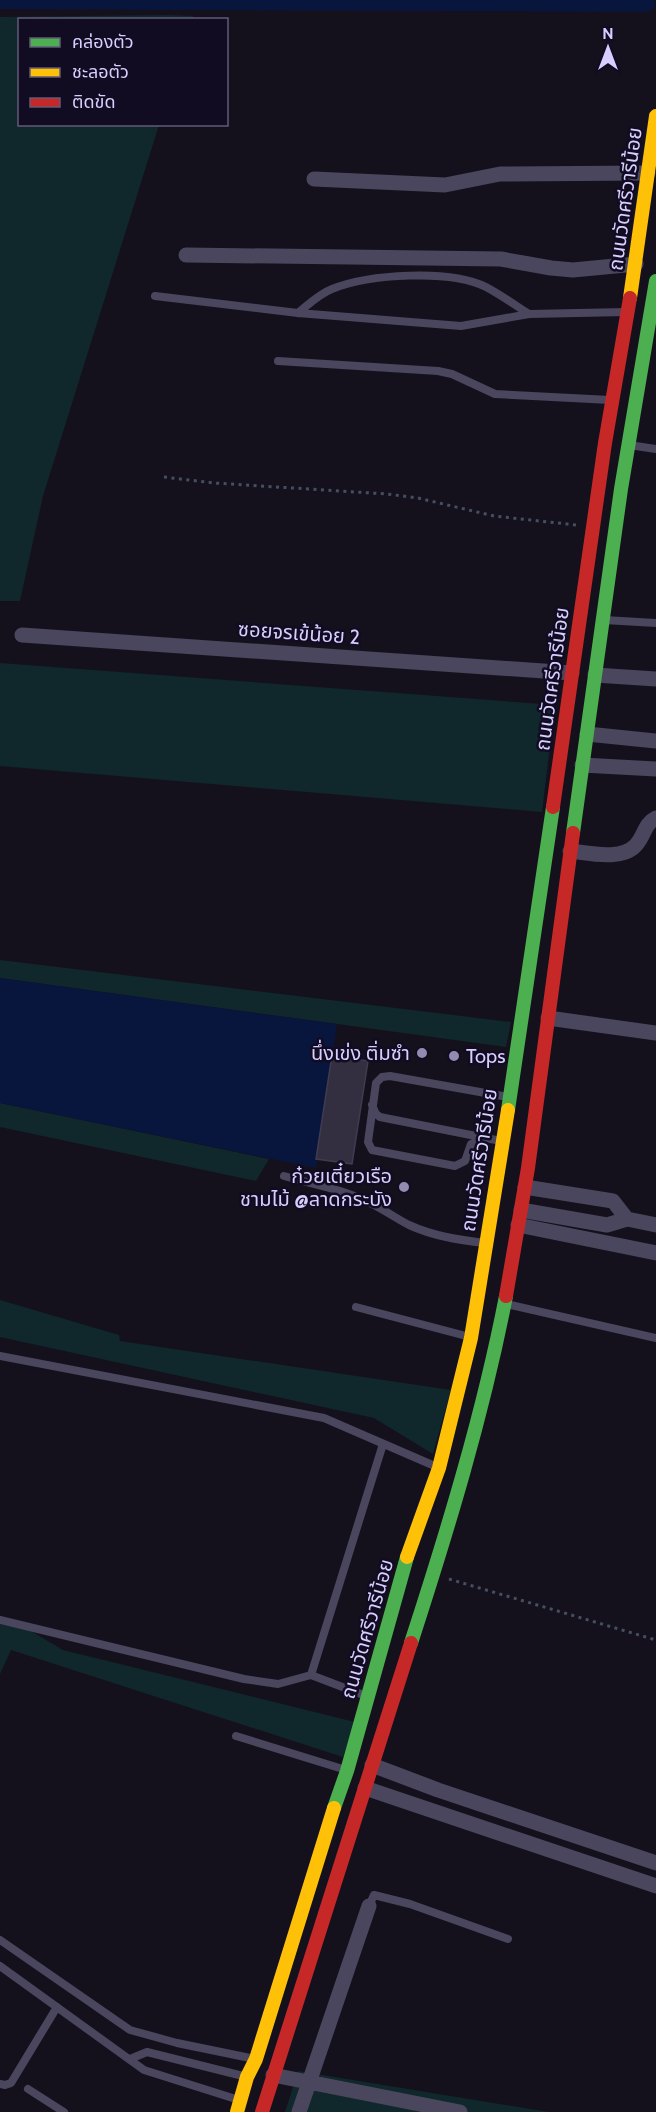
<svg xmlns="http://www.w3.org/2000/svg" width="656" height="2112" font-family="Cabin,'Noto Sans Thai',sans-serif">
<rect width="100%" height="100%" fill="#14111d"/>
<path fill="#10272b" d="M168,15l25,1 -1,4h-172v104l139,1 -116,371 -23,105h-20v-584z
M0,663l555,42 -13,107 -542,-46z
M0,960l511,62 -5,25 -506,-69z
M0,1103l269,56 -13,22 -256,-54z
M0,1300l119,35 1,6 331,49 -18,64 -59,-36 -374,-81z
M0,1624l31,7 32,19 292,72 -12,35 -332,-107 -11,24z
M298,2071l251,41h-264z"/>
<path fill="#08163e" d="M0,978l337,46 -21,144 -316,-65z"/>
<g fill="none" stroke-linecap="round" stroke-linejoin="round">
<path stroke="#08163e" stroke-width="16" d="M0,1l647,3"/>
</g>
<path fill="#332f40" stroke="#413b51" stroke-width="1.5" d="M332,1055l36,6 -16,103 -36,-5z"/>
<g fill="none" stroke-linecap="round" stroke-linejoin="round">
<path stroke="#444f5f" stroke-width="3" stroke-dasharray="3 4.5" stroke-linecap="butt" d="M164,477l50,6 173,11 31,4 76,18 82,9
M449,1579l207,61"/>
<path stroke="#4a465e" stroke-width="8" d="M155,296l143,17 163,13 68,-12 97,-2
M298,313c11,-9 21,-19 34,-24 37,-15 118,-20 154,-2 15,8 29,18 43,27
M278,361l160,10 14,3 43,20 115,6
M629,445l27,4
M604,620l52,3
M372,1105l4,9 4,3 121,24
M485,1139l-14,5 -6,17 -10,5 -83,-16 -4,-8 8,-59 6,-6 8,-1 118,21
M284,1176c28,8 58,13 84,26 14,6 27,16 41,23 24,11 50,15 76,18
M506,1304l150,34
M356,1307l114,30
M0,1356l324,62 113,49
M0,1620l244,59 34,5 33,-9 55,21
M311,1675l72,-231
M236,1736l110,34
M369,1906l5,-11 36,9 98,35
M0,1940l130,90 47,13 78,16
M0,1966l144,104 95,30
M130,2059l17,-7 100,25
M0,2084l5,1 6,-2 46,-76
M28,2089l36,23"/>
<path stroke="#4a465e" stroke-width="15" d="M314,179l131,6 55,-11 148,-1
M186,255l315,4 50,9 22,2 63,-6
M22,635l550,38
M595,675l61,4
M587,734l69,7
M582,765l74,4
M570,851c19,2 52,10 66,-6 9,-10 8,-21 20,-27
M548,1018l108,15
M525,1187l88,14 14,18
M521,1210l86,15 20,-6 29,6
M518,1225l138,28
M372,1765l66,25 218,73
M365,1788l291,98
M273,2075l187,37
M299,2112l70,-206"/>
<path stroke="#4caf50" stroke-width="14" d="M573,833l48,-344 35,-208
M508,1110l45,-303
M411,1643c37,-114 72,-229 95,-347
M334,1808l13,-37 60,-214"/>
<path stroke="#ffc107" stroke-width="14" d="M630,298l26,-182
M407,1557l32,-89 32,-130 37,-228
M237,2112l10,-35 9,-18 78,-251"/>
<path stroke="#c62828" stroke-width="14" d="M553,807l52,-364 25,-145
M506,1296l22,-128 45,-335
M262,2112l149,-469"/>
</g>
<g fill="#938cb0" stroke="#120c22" stroke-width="2">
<circle cx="422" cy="1053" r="6"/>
<circle cx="454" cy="1056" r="6"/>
<circle cx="404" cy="1187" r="6"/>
</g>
<g text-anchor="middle" stroke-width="5" stroke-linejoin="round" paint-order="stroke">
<g font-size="20" fill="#d8ceff" stroke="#120c22">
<text transform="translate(625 199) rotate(-82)" y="7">ถนนวัดศรีวารีน้อย</text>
<text transform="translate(299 633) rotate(4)" y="7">ซอยจรเข้น้อย 2</text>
<text transform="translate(552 679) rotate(-82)" y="7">ถนนวัดศรีวารีน้อย</text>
<text transform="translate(479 1160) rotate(-81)" y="7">ถนนวัดศรีวารีน้อย</text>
<text transform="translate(367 1629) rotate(-74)" y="7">ถนนวัดศรีวารีน้อย</text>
</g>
<g font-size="20" fill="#d8ceff" stroke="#120c22" text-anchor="end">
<text x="410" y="1060">นึ่งเข่ง ติ่มซำ</text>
<text x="466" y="1063" text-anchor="start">Tops</text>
<text x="392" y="1183">ก๋วยเตี๋ยวเรือ<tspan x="392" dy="23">ชามไม้ @ลาดกระบัง</tspan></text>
</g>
</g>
<rect x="18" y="18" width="210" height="108" fill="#120c22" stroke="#615a7a" stroke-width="1.5"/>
<rect x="30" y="38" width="30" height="9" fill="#4caf50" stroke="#615a7a" stroke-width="1.5"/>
<text x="72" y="48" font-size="18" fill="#d8ceff">คล่องตัว</text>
<rect x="30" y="68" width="30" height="9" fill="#ffc107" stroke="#615a7a" stroke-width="1.5"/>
<text x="72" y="78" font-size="18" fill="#d8ceff">ชะลอตัว</text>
<rect x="30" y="98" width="30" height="9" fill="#c62828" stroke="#615a7a" stroke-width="1.5"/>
<text x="72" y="108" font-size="18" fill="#d8ceff">ติดขัด</text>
<g transform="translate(608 48)" stroke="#120c22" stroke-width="4.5" paint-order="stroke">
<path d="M0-4.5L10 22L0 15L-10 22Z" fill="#d8ceff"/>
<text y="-9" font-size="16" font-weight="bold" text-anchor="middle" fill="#d8ceff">N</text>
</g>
</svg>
